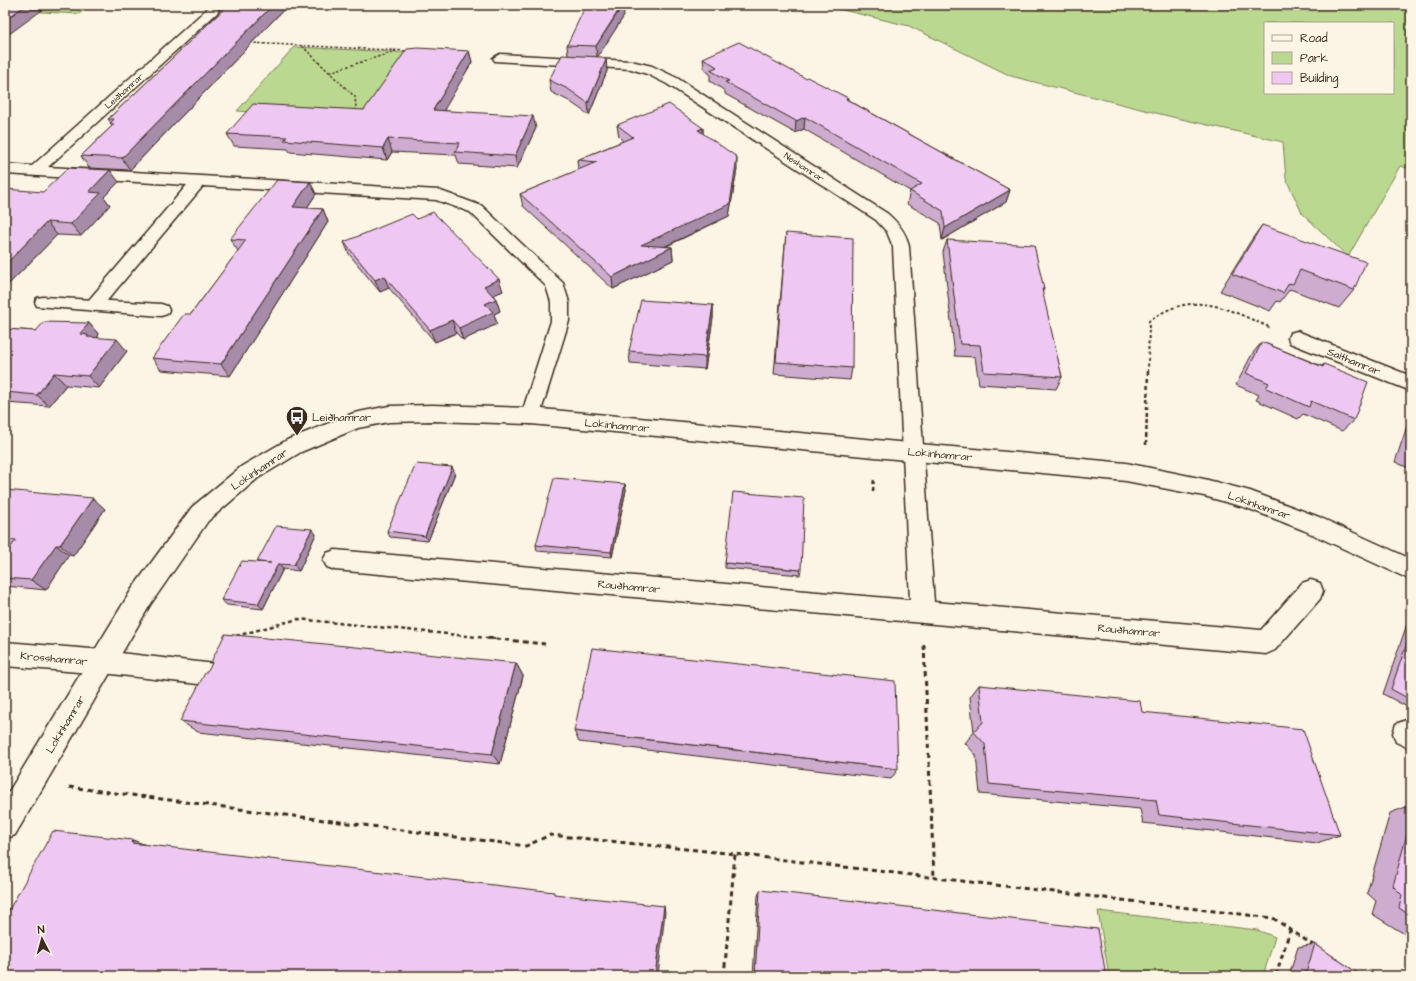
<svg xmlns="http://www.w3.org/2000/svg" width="1416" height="981" font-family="'Architects Daughter',sans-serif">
<rect width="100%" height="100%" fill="#fcf5e5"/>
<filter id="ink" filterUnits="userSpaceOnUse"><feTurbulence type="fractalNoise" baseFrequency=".025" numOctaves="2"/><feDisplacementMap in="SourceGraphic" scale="8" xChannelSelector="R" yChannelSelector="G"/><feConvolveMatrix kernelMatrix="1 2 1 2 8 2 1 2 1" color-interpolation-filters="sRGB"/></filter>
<g filter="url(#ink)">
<path fill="#bbd890" stroke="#7b8157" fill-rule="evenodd" d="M5,5h86l-12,9 -74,-4z
M822,5h589v164l-11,-3 -52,91 -46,-44 -16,-34 -3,-37 -115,-26 -157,-40 -102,-50zM1265,23h128v70h-128z
M294,47l124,6 -56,66 -125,-8z
M1098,911l159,19 18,7 -12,39h-154z"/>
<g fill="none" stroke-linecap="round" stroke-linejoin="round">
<g stroke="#3b2a1e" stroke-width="3">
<path id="service" d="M43,297l118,7 6,2 2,4 -2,4 -6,2 -124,-10 -2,-4 2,-4z
M103,651l112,13 8,3 4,8 -4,8 -8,3 -112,-13 -8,-3 -4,-8 4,-8z"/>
</g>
<g stroke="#3b2a1e" stroke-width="3">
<path id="minor" d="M213,6l6,4 -2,3 -169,154 390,23 44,16 81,77 6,19v19l-31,100 -7,3 -7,-3 -3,-5 30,-95v-19l-5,-16 -76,-74 -34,-12 -233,-14 -103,123 -6,2 -6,-2 -3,-4 3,-4 99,-116 -182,-11v-10l27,2 177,-159z
M500,54l131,7 21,5 25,12 211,136c10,9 19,19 21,33l25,355 327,28 41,-47 9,-3 9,3 3,8 -3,8 -45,51 -9,4 -931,-84 -8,-3 -4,-7 4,-7 8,-3 575,50 -17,-353 -6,-15 -11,-12 -209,-136 -20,-10 -16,-5 -136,-8 -2,-3z
M1297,331l114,45v15l-121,-48 -2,-5 2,-5z
M5,642l98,8 9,4 4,8 -4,8 -9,4 -98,-8z
M1406,720l5,2v27l-15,-7 -3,-9 3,-9z"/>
</g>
<g stroke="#3b2a1e" stroke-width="3">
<path id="tertiary" d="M432,405l99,3 595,55 78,16 46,12 69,26 92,42v21l-108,-50 -56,-22 -43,-12 -78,-15 -595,-57 -99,-3 -43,1 -31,6 -57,24 -43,26 -50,43 -58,84 -135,230 -10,4v-41l127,-209 60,-82 50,-41 45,-26 67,-27 35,-7z"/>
</g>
<path stroke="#3b2a1e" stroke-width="1.5" stroke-dasharray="2.5 2" stroke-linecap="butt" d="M250,43l159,8
M302,46l53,51 1,11 -3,4
M330,72l66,-21"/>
<path stroke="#3b2a1e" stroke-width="2" stroke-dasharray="3 2.5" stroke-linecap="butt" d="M1148,372l1,-51c44,-32 76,-13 120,6"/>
<path stroke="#3b2a1e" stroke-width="2.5" stroke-dasharray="4 3" stroke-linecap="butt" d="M1146,445l2,-74
M873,491l1,-13
M236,636l62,-17 199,20"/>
<path stroke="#3b2a1e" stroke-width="3" stroke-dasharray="5 4" stroke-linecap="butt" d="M487,638l58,6
M924,645l10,233
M69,787l457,59 24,-11 185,19 538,64 40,27
M724,976l11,-122
M1276,976l14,-46"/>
<use href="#service" fill="#fcf5e5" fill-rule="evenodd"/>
<use href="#minor" fill="#fcf5e5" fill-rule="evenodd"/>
<use href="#tertiary" fill="#fcf5e5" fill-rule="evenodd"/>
</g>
<path fill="#cdacd0" stroke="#3b2a1e" d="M228,5h60l-158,165 -41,-2 -8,-12 31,-30 -2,-2 1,-1 -3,-4z
M624,16l-27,41 9,3 1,11 -18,44 -20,-14 -18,-9 -2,-12 19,-25 -1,-10z
M469,51l3,11 -29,48 93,18 -19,40 -58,-4 -3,-9 -64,-3 -5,8 -97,-8 -2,-3 -54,-3 -7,-12 137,-24z
M703,58l102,20 43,20v2l162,90 -4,12 -64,38 -2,-17 -33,-19 3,-13 -106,-62 -9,4 -70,-39v-3l-15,-10v-7l-6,-5z
M617,125l86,3v6l34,35 -8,47 -64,31h7l1,13 -60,29 -90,-83 -3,-12 58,-24 -1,-10 46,-19 -4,-4z
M119,182l-15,15 6,8 -29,31 -24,-1 -52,53 38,-96z
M310,182l6,12 -9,14 16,1 5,13 -98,154 -69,-6 -9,-12 39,-44 47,-63 -8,-12z
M417,219l86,72 -10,4 3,4 4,12 -6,3 3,10 -34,16 -7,-7 -21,9 -46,-54 -9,4 -31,-38 -5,-12z
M1262,225l92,65 -15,18 -49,-19 -10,13 -3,-1 -7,10 -50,-20 30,-49z
M786,233l66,135 -2,12 -76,-6z
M947,240l97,49 -2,4 20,84 -6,12 -77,-5 -4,-27 -20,-1 -12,-104z
M713,305v13l-8,51 -75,-6 -1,-12z
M89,323l10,12 -2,2 30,14 -28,37 -33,-3 -17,21 -44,-3v-74l31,2z
M1262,342l60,24 2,-2 30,56 -12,11 -39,-17 -5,5 -42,-19 3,-5 -23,-10 16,-31z
M1411,421v48l-16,-7 13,-39z
M455,473l-27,68 -38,-4 -3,-6z
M625,484l1,6 -14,67 -75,-6 -1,-6z
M5,490l100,19 -32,47 -4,-1 -23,35 -41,-4v-31l4,-6 -4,-1z
M316,534l-17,37 -16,-2 -20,40 -36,-4 -6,-5 37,-38z
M725,563l76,7 -1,5 -75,-7z
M1411,622v87l-28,-15 24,-70z
M516,663l7,13 -23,88 -302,-32 -18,-11z
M979,685l163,27 198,123 -23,8 -174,-20 -3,-14 -160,-15 -4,-39 -11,-12 9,-11 -4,-35z
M574,731l324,38 -7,10 -312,-37z
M1411,805v133l-39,-24 4,-13 -9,-8 23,-80z
M760,890l346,86h-353l5,-80z
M1315,944l47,32h-73l9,-29z"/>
<path fill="#a78ca9" stroke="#3b2a1e" d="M26,5h23l-44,32v-17z
M273,5h15l-158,165 -8,-12z
M623,5l1,11 -27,42 -1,-12z
M469,51l3,11 -35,60 -4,-12z
M606,60l1,11 -18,44 -1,-12z
M533,116l3,12 -19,40 -2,-12z
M805,117l-1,12 -9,4 1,-12z
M703,128v12l-5,-10z
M388,139l4,13 -5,8 -4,-12z
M737,157v12l-8,47 -87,41 -1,-12z
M110,170l9,12 -15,15 6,8 -29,31 -10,-12 18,-32z
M310,182l6,12 -17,26 -6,-13z
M1010,190l-4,12 -64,38 3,-12z
M323,209l5,13 -98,154 -9,-12z
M47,222l10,13 -52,53v-23z
M672,247l1,13 -60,29 -1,-12z
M384,276l5,12 -9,4 -5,-12z
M499,279l4,12 -16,7 -3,-12z
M496,299l4,12 -6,3 3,10 -34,16 -4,-12 26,-24z
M713,305v13l-8,51v-12z
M452,320l4,13 -21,9 -5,-12z
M89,323l10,12 -5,6 -14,-7z
M117,339l10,12 -28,37 -11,-12z
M54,373l12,12 -17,21 -12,-11z
M452,467l3,6 -27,68 -3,-5z
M625,484l1,6 -14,67 -1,-5z
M93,498l12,11 -32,47 -13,-11z
M312,529l4,5 -17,37 -5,-6z
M56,545l13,10 -23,35 -15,-10z
M278,564l5,5 -20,40 -5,-5z
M516,663l7,13 -23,88 -8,-10z
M133,840l21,8 -22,-5z
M664,906l1,6 -7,64h-3z"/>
<path fill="#eec8f2" stroke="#3b2a1e" d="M5,5h21l-21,15z
M228,5h45l-151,153 -41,-2 33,-32h-4l4,-5h-6z
M586,5h36l-26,41 -29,-1z
M739,42l66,36 2,-1 41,21 -2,1 164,91 -65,38 -2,-17 -33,-20 12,-7 -117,-67 -9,4 -71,-39 4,-1 -19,-11 7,-3 -14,-9z
M418,48l51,3 -36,59 100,6 -18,40 -60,-4 5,-9 -72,-4 -5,9 -99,-8 3,-3 -60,-3 26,-30 111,6 43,-61z
M562,55l40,2 4,3 -18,43 -20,-14 -19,-9z
M669,104l34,24 -5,2 39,27 -7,47 -89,41 31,2 -60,30 -92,-83 77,-32 -20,-2 56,-23 -16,-12z
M68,168l42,2 -21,22 12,1 -30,31 -24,-2 -42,43v-76l38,3z
M277,180l33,2 -17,25 30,2 -102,155 -69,-6 32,-44h7l55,-74 -16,-1z
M433,212l66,67 -15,7 12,13 -11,5 8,8 -34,16 -7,-8 -22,10 -46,-54 -9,4 -31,-38 68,-28 5,5z
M1262,225l104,37 -12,28 -54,-20 -7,14 -4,-1 -6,10 -51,-19z
M786,233l67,5 -1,130 -76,-6z
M947,240l87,5 10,44h-2l20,88 -78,-5 -4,-27 -20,-1z
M641,300l72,5 -8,52 -76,-6z
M44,322l45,1 -9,11 8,1 -1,2 30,2 -29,37 -34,-3 -17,22 -32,-3v-63l31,2z
M1262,342l61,25 1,-3 44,18 -14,38 -43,-19 -2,6 -43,-19 3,-5 -23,-10z
M1411,441v11l-3,-2z
M416,464l36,3 -27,69 -38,-5z
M554,478l71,6 -14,68 -75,-7z
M5,490l88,8 -33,47h-4l-25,35 -26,-2v-23l11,-15 -11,-1z
M733,492l71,6 -3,72 -76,-7z
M276,526l36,3 -18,36 -16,-1 -20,40 -37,-4 21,-39 29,2 -14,-1z
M1411,631v69l-20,-11z
M225,634l291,29 -24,91 -312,-33 25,-48 3,-2 4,-8v-3z
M592,648l303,33 3,88 -324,-38z
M979,685l161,16 2,11 161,17 37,106 -181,-20 -3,-15 -167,-16 -4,-40 -11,-12 9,-10z
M1411,819v97l-12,-8 3,-13 -9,-9z
M53,831l80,9 -1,3 422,49v2l110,12 -9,70h-650v-59z
M760,890l338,39 8,47h-351z
M1315,944l47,32h-57z"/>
</g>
<defs>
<g id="bus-pin" transform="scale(1.15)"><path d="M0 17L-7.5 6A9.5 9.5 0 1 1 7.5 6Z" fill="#3b2a1e" stroke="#fcf5e5"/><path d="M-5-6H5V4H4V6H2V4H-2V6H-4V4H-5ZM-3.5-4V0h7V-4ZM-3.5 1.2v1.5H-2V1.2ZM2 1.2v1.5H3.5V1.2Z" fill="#fff"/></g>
</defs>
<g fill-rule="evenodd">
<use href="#bus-pin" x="297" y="417"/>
</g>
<g text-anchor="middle" stroke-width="3" stroke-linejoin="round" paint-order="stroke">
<g font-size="9" fill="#3b2a1e" stroke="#fcf5e5">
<text transform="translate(124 91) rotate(-42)" y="3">Leiðhamrar</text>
<text transform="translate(804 167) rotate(33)" y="3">Neshamrar</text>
</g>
<g font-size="11" fill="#3b2a1e" stroke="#fcf5e5">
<text transform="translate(1354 361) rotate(22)" y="4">Salthamrar</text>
<text transform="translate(617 425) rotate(5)" y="4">Lokinhamrar</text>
<text transform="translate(940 454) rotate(5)" y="4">Lokinhamrar</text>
<text transform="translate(259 469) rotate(-34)" y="4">Lokinhamrar</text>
<text transform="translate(1259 505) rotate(19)" y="4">Lokinhamrar</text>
<text transform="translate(629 586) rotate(5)" y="4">Rauðhamrar</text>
<text transform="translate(1129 630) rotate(5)" y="4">Rauðhamrar</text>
<text transform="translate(54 658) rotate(5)" y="4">Krosshamrar</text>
<text transform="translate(65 724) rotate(-59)" y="4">Lokinhamrar</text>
</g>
<g font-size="11" fill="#3b2a1e" stroke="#fcf5e5" text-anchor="start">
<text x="312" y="421">Leiðhamrar</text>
</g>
</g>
<rect width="1416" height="981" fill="none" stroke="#fcf5e5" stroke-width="20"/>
<rect x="10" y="10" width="1396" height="961" fill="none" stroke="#3b2a1e" stroke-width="1.5" filter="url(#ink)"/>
<rect x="1264" y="22" width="130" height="72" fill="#fcf5e5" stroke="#afa495"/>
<rect x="1272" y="35" width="20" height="6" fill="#fcf5e5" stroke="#afa495"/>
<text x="1300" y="42" font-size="12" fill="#3b2a1e">Road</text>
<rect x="1272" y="52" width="20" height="12" fill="#bbd890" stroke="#afa495"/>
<text x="1300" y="62" font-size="12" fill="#3b2a1e">Park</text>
<rect x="1272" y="72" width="20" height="12" fill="#eec8f2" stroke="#afa495"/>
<text x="1300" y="82" font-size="12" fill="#3b2a1e">Building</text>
<g transform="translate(42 939) rotate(354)" stroke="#fcf5e5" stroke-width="3" paint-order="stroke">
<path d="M0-3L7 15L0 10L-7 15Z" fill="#3b2a1e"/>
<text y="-6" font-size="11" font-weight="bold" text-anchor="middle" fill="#3b2a1e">N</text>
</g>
</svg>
